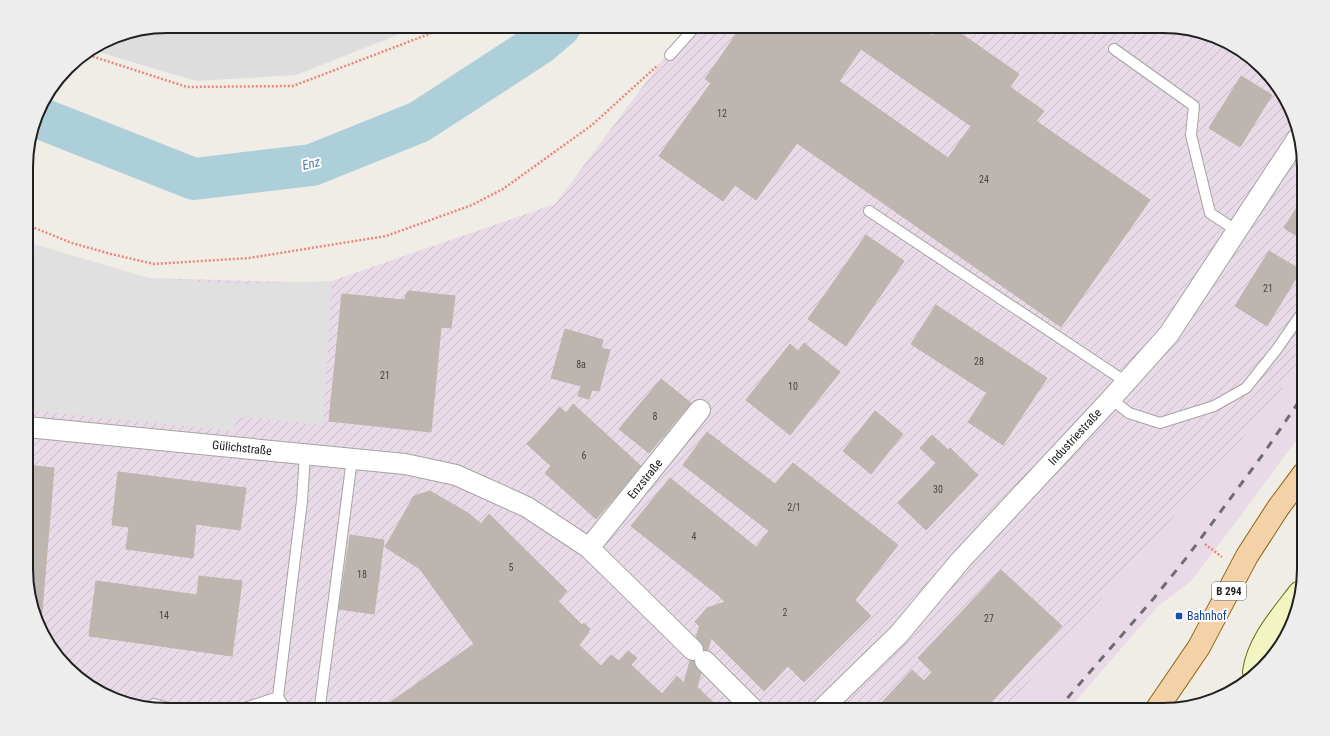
<svg xmlns="http://www.w3.org/2000/svg" width="1330" height="736" font-family="'Roboto Condensed',sans-serif">
<defs>
<pattern id="industrial-furrows" width="10" height="10" patternUnits="userSpaceOnUse"><rect width="10" height="10" fill="#e8dae6"/><path d="M-1 1l2-2M0 10L10 0M9 11l2-2" fill="none" stroke="#c7bbc5"/></pattern>
</defs>
<rect width="100%" height="100%" fill="#f0ede7"/>
<path fill="#dedddd" d="M167,26h253l-124,49 -100,6 -104,-31 21,-13z"/>
<path fill="url(#industrial-furrows)" d="M688,26h475l70,19 47,44 24,69v198l-36,53 -264,301h-837l-70,-19 -47,-44 -23,-60v-342l121,33 179,5 5,-2 223,-77z"/>
<path fill="#e8dae6" d="M1304,356v74l-62,84 -51,67 -33,25 -90,104h-64l264,-301z"/>
<path fill="#e0e0e0" d="M27,242l122,36 93,6 90,-3 -9,144 -88,-9 -1,15 -207,-21z"/>
<g fill="none" stroke-linecap="round" stroke-linejoin="round">
<path stroke="#accfd9" stroke-width="42" d="M37,117l157,62 118,-14 107,-43 120,-78 21,-18"/>
</g>
<path fill="#bdb6b0" stroke="#c0b4ab" fill-rule="evenodd" d="M290,26h15l-13,5z
M742,26h177l14,10 6,-10h11l69,48 -9,13 34,24 -8,10 114,79 -89,127 -356,-248zM861,49l110,77 -23,32 -109,-77z
M1241,76l31,19 -32,52 -31,-19z
M711,83l86,60 -41,57 -21,-15 -12,16 -64,-45z
M1304,196v44l-20,-12z
M866,235l38,26 -58,85 -38,-27z
M1269,251l32,19 -34,56 -32,-20z
M408,291l47,5 -4,32 -10,-1 -10,105 -102,-11 13,-127 62,6z
M936,305l111,73 -44,67 -35,-23 19,-29 -76,-49z
M565,329l38,11 -2,8 9,2 -11,41 -7,-1 -3,9 -11,-3 3,-10 -30,-8z
M804,343l36,29 -50,63 -44,-35 44,-56 8,7z
M661,379l30,24 -42,50 -30,-24z
M573,404l69,63 -46,52 -51,-46 6,-7 -24,-22 33,-37 6,6z
M875,411l28,23 -32,40 -28,-23z
M707,432l68,52 18,-21 105,82 -43,55 -86,-69 -86,-66z
M932,435l16,15 2,-2 28,27 -52,55 -28,-27 38,-40 -16,-15z
M27,465l27,3 -13,155 -14,-36z
M118,472l128,16 -6,42 -44,-6 -3,34 -67,-9 3,-22 -17,-2z
M670,478l86,69 -38,48 -87,-69z
M430,491l38,22 13,11 8,-10 78,77 -9,10 24,24 2,-2 6,6 -2,2 1,1 -10,13 22,21 10,-11 8,6 9,-10 9,7 -6,7 31,29 15,-18 11,11 5,-4 28,27h-342l95,-66 -54,-75 -35,-22 29,-51z
M769,531l86,69 16,16 -67,66 -16,-16 -24,25 -69,-69 12,-14 18,-6 -7,-7z
M350,535l34,5 -10,74 -35,-5z
M1001,570l61,56 -78,84h-109l37,-40 12,11 8,-9 -14,-14z
M199,576l43,5 -10,75 -143,-20 7,-55 101,14z
M699,627l12,12 -14,48 -4,-4 -5,4 -4,-4z"/>
<g fill="none" stroke-linecap="round" stroke-linejoin="round">
<g stroke="#a4a4a4" stroke-width="12">
<path id="service" d="M1114,49l80,57 -3,29 19,78 27,18
M670,55l26,-29
M869,211l257,171
M1111,399l18,14 31,10 54,-17 32,-18 31,-39 27,-39
M151,706l3,-2 22,6
M239,710l39,-13
M286,710l-8,-13 24,-196 3,-47
M322,710l-2,-4 32,-247"/>
</g>
<g stroke="#a4a4a4" stroke-width="22">
<path id="minor" d="M27,427l378,37 51,11 71,32 62,41 104,102
M589,548l111,-138
M705,661l49,49
M821,710l78,-76 61,-73 151,-162 58,-65 128,-195"/>
</g>
<g stroke="#656f0f" stroke-width="24">
<path id="secondary" d="M1254,672c4,-30 27,-55 45,-79"/>
</g>
<g stroke="#8e620e" stroke-width="24">
<path id="primary" d="M1156,710l43,-63 48,-91 31,-48 26,-35"/>
</g>
<path stroke="#ed857b" stroke-width="2.5" stroke-dasharray="2 2" stroke-linecap="butt" d="M85,54l102,33 106,-1 157,-60
M27,225l45,18 39,11 43,10 95,-6 137,-22 86,-31 31,-16 89,-64 66,-60
M1205,544l17,13"/>
<use href="#service" stroke="#fff" stroke-width="10"/>
<use href="#minor" stroke="#fff" stroke-width="20"/>
<use href="#secondary" stroke="#f2f4c1" stroke-width="22"/>
<use href="#primary" stroke="#f4d2a8" stroke-width="22"/>
<path stroke="#6e6e6e" stroke-width="3" stroke-dasharray="8 8" stroke-linecap="butt" d="M1057,710l97,-112 33,-41 77,-104 40,-59"/>
</g>
<rect fill="#1a4fb4" stroke="#fff" stroke-width="1.5" x="1175" y="612" width="8" height="8" rx="2"/>
<g text-anchor="middle" stroke-width="4" stroke-linejoin="round" paint-order="stroke">
<g font-size="10" fill="#474644">
<text x="722" y="117">12</text>
<text x="984" y="183">24</text>
<text x="1268" y="292">21</text>
<text x="979" y="365">28</text>
<text x="581" y="368">8a</text>
<text x="385" y="379">21</text>
<text x="793" y="390">10</text>
<text x="655" y="420">8</text>
<text x="584" y="459">6</text>
<text x="938" y="493">30</text>
<text x="794" y="511">2/1</text>
<text x="694" y="540">4</text>
<text x="511" y="571">5</text>
<text x="362" y="578">18</text>
<text x="785" y="616">2</text>
<text x="164" y="619">14</text>
<text x="989" y="622">27</text>
</g>
<rect fill="#fff" stroke="#636363" stroke-width="1" x="1212" y="582" width="34" height="18" rx="3"/>
<g font-size="11" font-weight="bold" fill="#202020">
<text x="1229" y="595">B 294</text>
</g>
<g font-size="12" fill="#202020" stroke="#fff">
<text transform="translate(1075 437) rotate(-47)" y="4">Industriestraße</text>
<text transform="translate(242 448) rotate(6)" y="4">Gülichstraße</text>
<text transform="translate(645 479) rotate(-51)" y="4">Enzstraße</text>
</g>
<g font-size="12" fill="#164399" stroke="#fff" text-anchor="start">
<text x="1187" y="620">Bahnhof</text>
</g>
<g font-size="13" font-style="italic" fill="#527aa0" stroke="#fff">
<text transform="translate(311 163) rotate(-14)" y="5">Enz</text>
</g>
</g>
<path d="M0 0H1330V736H0ZM167 33H1163A134 134 0 0 1 1297 167V569A134 134 0 0 1 1163 703H167A134 134 0 0 1 33 569V167A134 134 0 0 1 167 33Z" fill="#ededed" fill-rule="evenodd"/>
<path fill="none" stroke="#202020" stroke-width="2" d="M167 33H1163A134 134 0 0 1 1297 167V569A134 134 0 0 1 1163 703H167A134 134 0 0 1 33 569V167A134 134 0 0 1 167 33Z"/>
</svg>
